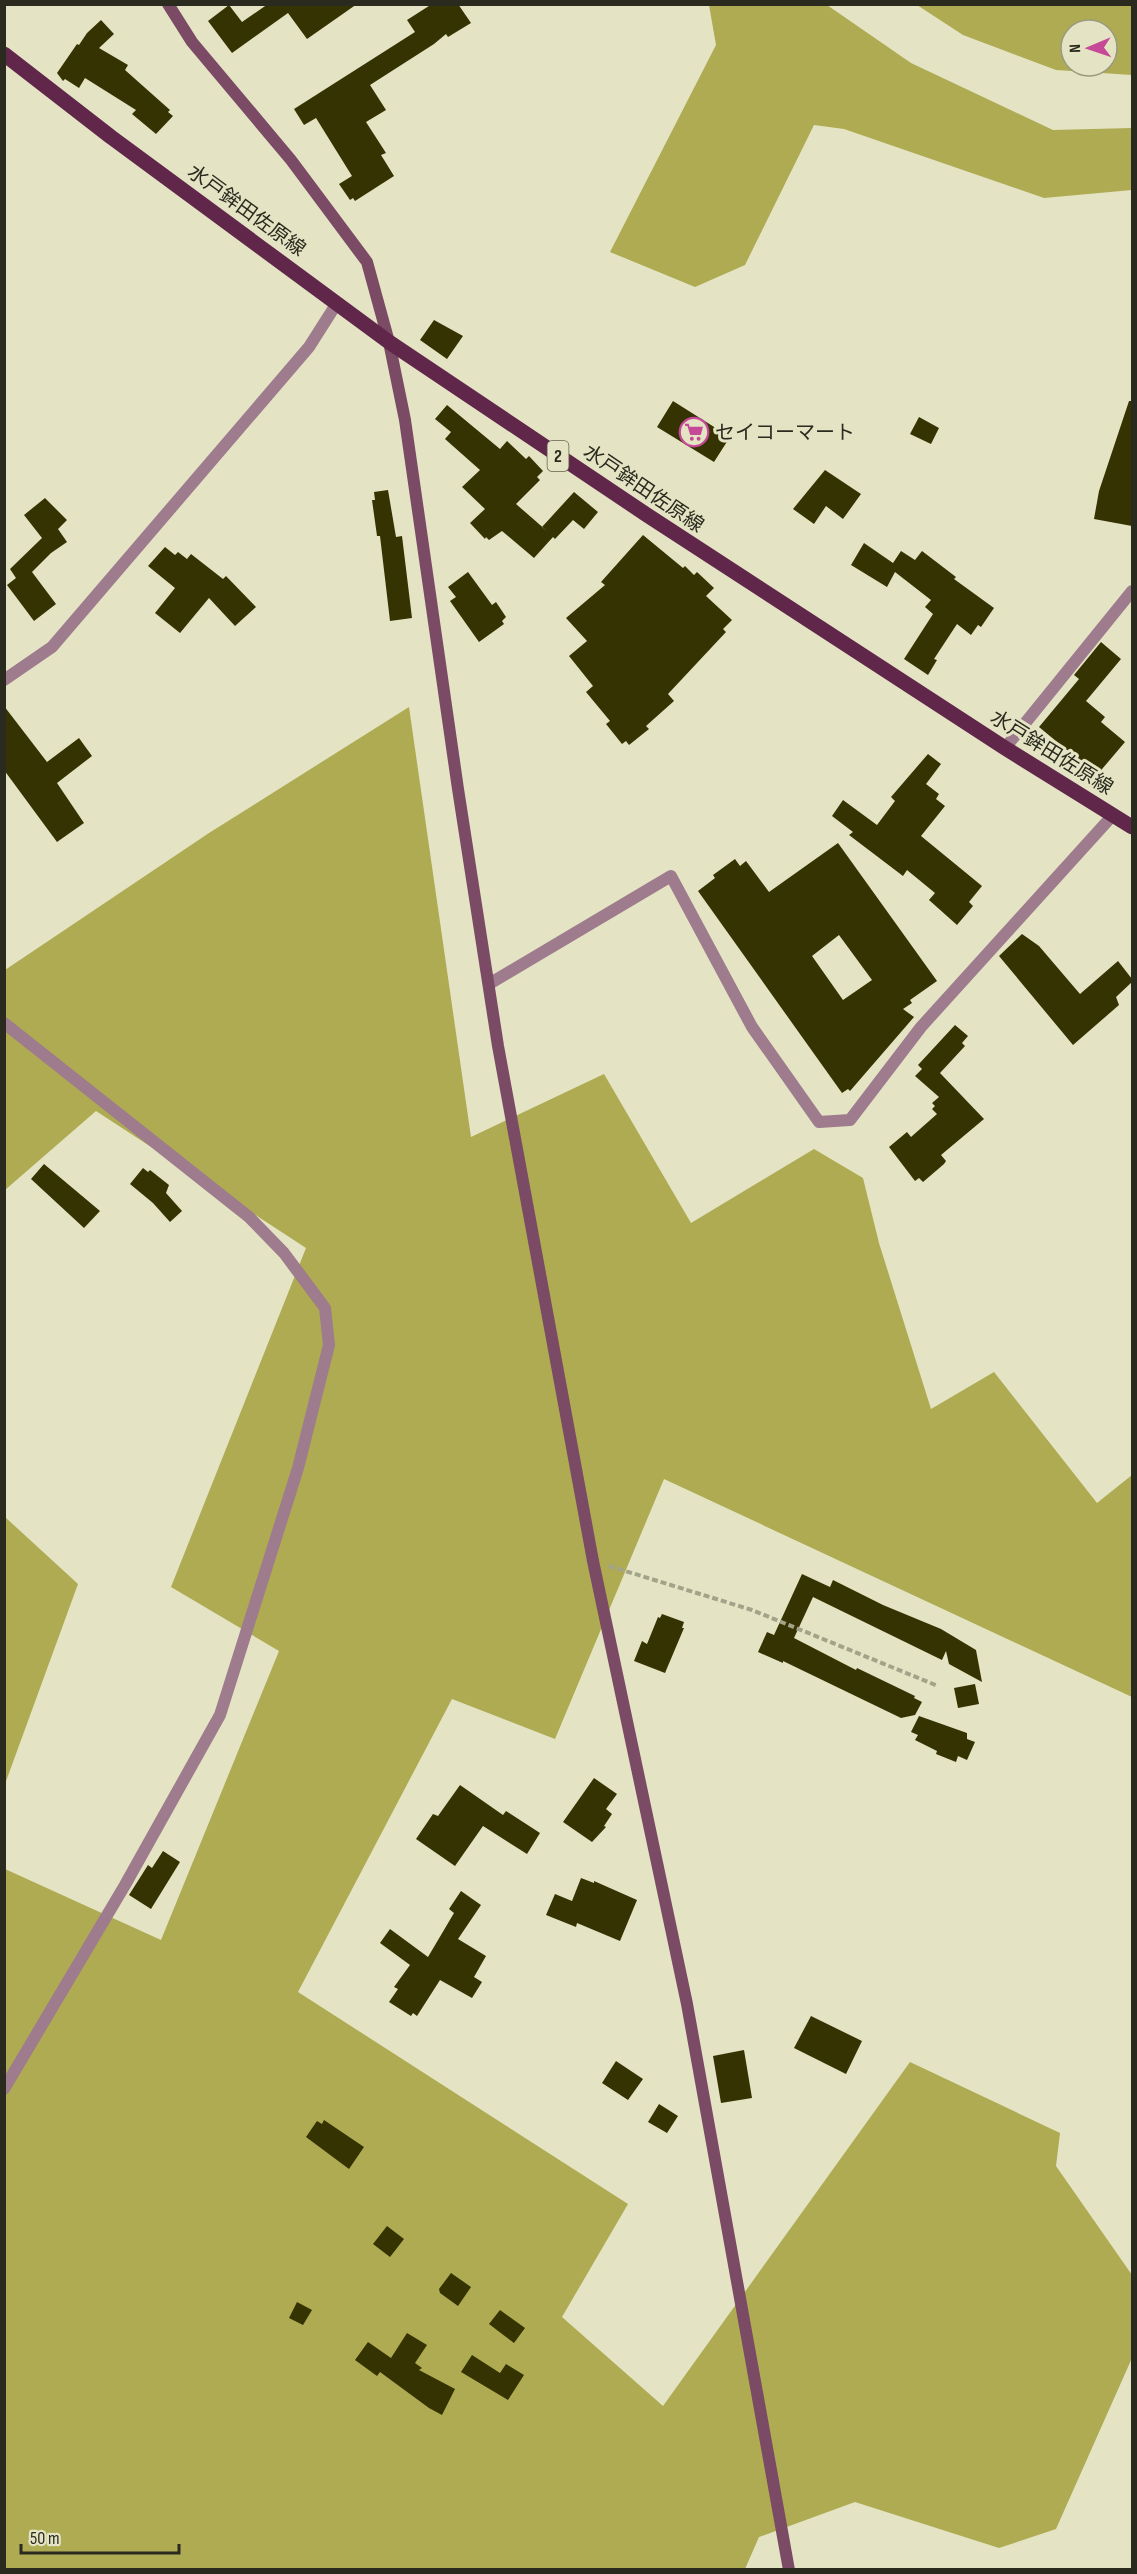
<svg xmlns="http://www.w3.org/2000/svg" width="1137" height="2574" font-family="'Sofia Sans Condensed','Noto Sans JP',sans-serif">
<rect width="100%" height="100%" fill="#e4e4c4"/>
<path fill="#aeab53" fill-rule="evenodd" d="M709,5h118l84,58 142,67 79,-2v62l-88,8 -200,-69 -30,-4 -69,140 -50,22 -85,-35 106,-207z
M917,5h215v70l-76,-5 -93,-35zM1071,30h36v36h-36z
M409,707l62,430 133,-63 87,149 123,-74 49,29 16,65 52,166 63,-37 103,131 35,-28v222l-468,-218 -109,260 -103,-40 -154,293 330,212 -66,113 101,89 247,-344 150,71 -4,33 76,109v83l-76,171 -57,19 -144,-46 -96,35 -14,32h-740v-700l156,71 118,-289 -108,-64 135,-339 -210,-137 -91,79v-220l204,-137z
M5,1517l73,67 -73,200z"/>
<path fill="#353301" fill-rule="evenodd" d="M268,4h89l-50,35 -19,-26 -56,40 -24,-32 21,-16 13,17z
M432,4h26l13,19 -23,14 -2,-3 -12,10 -64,41 16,25 -20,12 20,31 -5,2 13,21 -39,25 -2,-3 -3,2 -11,-16 13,-8 -36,-58 -12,7 -10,-16 121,-77 -8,-12z
M101,20l13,14 -15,14 29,17 -3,5 45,40 -2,2 5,4 -17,18 -24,-20 4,-4 -51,-32 -6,10 -14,-9 -2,2 -6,-8 20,-29 2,1 8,-12z
M434,320l29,16 -16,23 -27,-19z
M673,401l57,36 -16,25 -57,-35z
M1129,401h3v125l-38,-7 5,-28z
M447,405l53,44 7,-8 19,18 3,-3 14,15 -6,6 3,3 -24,24 31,27 -5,-4 32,-35 24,20 -14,17 -11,-9 -18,19 -2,-2 -19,21 -32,-27 -13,9 -3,-3 -1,2 -15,-16 15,-14 -23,-22 18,-17 -35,-31 6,-7 -16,-13z
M919,417l20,11 -8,16 -21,-10z
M825,470l36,24 -18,25 -17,-13 -12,18 -21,-15z
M388,490l8,47 6,-1 10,82 -22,3 -10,-85h-3l-5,-36h3l-1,-8z
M45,498l22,22 -9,9 9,13 -16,11 -19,19 24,32 -22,17 -27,-36 9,-7 -6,-9 32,-31 -18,-23z
M643,535l40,33 2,-2 9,9 3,-3 17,16 -8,8 26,24 -9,9 3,3 -58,62 6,7 -28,25 3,3 -20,16 -3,-4 -4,3 -16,-20 4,-3 -24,-29 7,-6 -24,-30 18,-15 -21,-23 39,-33 -4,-3z
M864,543l29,20 8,-12 14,9 7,-9 34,26 -2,2 40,29 -13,19 -3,-2 -7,10 -14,-11 -23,35 3,1 -9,15 -24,-16 29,-45 -8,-7 6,-7 -36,-28 -8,15 -36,-22z
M165,547l10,8 3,-3 9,7 4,-5 32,25 3,-3 30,31 -21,19 -26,-28 -29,35 -25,-20 20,-25 -27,-22z
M468,572l24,33 4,-3 10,15 -4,4 2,3 -25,18 -29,-41 6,-4 -8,-10z
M1101,642l20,17 -35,42 19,16 -4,5 24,20 -28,33 -58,-48 40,-48 -5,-4z
M4,706l43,56 32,-24 13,18 -35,27 27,40 -27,19 -53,-72z
M928,754l13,10 -15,20 13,10 -3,5 9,7 -24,30 61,50 -13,16 4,4 -16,19 -28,-25 6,-7 -28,-23 -4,6 -54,-41 4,-3 -21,-16 11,-16 34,25 18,-24 -4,-4z
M838,843l99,138 -27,19 2,3 -9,6 11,8 -64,74 -2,-2 -6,4 -144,-202 17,-13 -2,-3 22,-16 5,7 6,-5 23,31zM839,935l33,45 -29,20 -31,-44z
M1022,934l17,12 41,48 38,-33 14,18v3l-16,15 3,8 -46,40 -74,-89z
M955,1025l13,11 -6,7 3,3 -25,27 44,46 -43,36 5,6 -2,3 -21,18 -4,-4 -4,3 -26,-34 18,-15 4,5 26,-23 -5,-5 3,-3 -3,-3 7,-6 -24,-21 7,-7 -4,-4z
M44,1164l56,47 -16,17 -53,-49z
M143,1168l5,4 2,-2 19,15 -3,8 16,18 -12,11 -17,-19 -23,-19z
M802,1574l28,13 3,-7 50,25 58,24 35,21 6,32 -33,-18 -3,-13 -4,9 -129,-63 -19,41 62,32 1,-2 58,28 -1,2 8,4 -7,13 -14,3 -118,-57v2l-25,-11 9,-20 7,3z
M662,1614l22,8 -2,6h2l-19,45 -31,-12 8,-20 5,3 11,-27 2,1z
M975,1684l4,20 -21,4 -4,-20z
M919,1716l48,17v6l8,3 -8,18 -9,-4 -2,6 -20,-8 1,-3 -22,-11 3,-5 -7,-3z
M594,1778l23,16 -11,15 6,5 -8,12 2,1 -14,15 -29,-20z
M460,1785l43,30 3,-4 34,22 -13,21 -44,-28 -28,40 -39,-27 17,-25 5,2z
M163,1851l17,11 -29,47 -22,-14 19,-30 4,3z
M581,1878l13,5v-2l43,19 -17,41 -43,-18 -1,4 -30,-12 9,-21 17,7z
M461,1891l20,14 -23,34 28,17 -12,21 8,5 -10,16 -32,-18 -23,36 -4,-3 -2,3 -22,-14 9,-13 -4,-2 16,-22 -30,-22 10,-14 38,28 26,-44 -5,-4z
M811,2016l51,25 -16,33 -52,-26z
M744,2050l8,48 -31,5 -8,-47z
M616,2061l27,18 -15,21 -26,-17z
M659,2104l19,12 -11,17 -19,-11z
M324,2120l40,27 -15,22 -43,-32 11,-16 5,3z
M387,2226l17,13 -14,18 -17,-13z
M451,2273l20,14 -13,19 -18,-13 -1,-4z
M297,2302l15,8 -9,15 -14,-7z
M500,2310l25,18 -11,15 -25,-19z
M407,2333l20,12 -12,18 7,5 -3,2 36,19 -13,26 -13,-7 -49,-36 -3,4 -22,-16 13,-18 23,16z
M472,2355l28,18 6,-9 18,11 -16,25 -47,-28z"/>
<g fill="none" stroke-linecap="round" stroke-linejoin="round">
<path stroke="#a3a38a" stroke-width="4" stroke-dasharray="6 3" stroke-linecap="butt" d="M609,1566l143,44 186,76"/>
<path stroke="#9e7b8d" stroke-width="12" d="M4,680l48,-33 257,-300 28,-44
M1005,748l127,-157
M489,984l182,-108 81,151 67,95 31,-2 71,-93 192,-212
M4,1023l245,194 35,36 41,55 4,37 -31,123 -78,247 -95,170 -121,204"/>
<path stroke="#7b4a65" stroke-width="12" d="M168,4l24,38 99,118 76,102 22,80 16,78 53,369 40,257 95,515 94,443 102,566"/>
<path stroke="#60274a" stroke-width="15" d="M4,54l107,83 278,205 258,173 358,233 127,79"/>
</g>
<defs>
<g id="supermarket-ring" transform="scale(1.5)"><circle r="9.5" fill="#e4e4c4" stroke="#c64997" stroke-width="1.5"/><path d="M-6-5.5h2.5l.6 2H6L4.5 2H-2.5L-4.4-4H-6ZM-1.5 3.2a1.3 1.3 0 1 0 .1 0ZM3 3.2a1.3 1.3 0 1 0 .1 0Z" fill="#c64997"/></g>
</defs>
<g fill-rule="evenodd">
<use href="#supermarket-ring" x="694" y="432"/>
</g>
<g text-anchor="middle" stroke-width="6" stroke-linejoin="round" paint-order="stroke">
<rect fill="#e4e4c4" stroke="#626250" stroke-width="1.5" x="547.5" y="441" width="21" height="30" rx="4.5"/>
<g font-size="18" font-weight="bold" fill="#2a2a1e">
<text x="558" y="462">2</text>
</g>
<g font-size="20" fill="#2a2a1e" stroke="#e4e4c4">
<text transform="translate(247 210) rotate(36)" y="7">水戸鉾田佐原線</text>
<text transform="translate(644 488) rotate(34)" y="7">水戸鉾田佐原線</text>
<text transform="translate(1052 752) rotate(32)" y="7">水戸鉾田佐原線</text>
</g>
<g font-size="20" fill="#2a2a1e" stroke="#e4e4c4" text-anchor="start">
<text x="715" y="439">セイコーマート</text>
</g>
</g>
<rect width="1137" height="2574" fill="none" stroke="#2a2a1e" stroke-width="12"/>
<g transform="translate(1089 48) rotate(268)"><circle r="28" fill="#e4e4c4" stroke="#9a9a82" stroke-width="1.5"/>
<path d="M0-4.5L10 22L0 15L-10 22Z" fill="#c64997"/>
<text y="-9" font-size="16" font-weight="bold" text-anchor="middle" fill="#2a2a1e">N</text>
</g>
<path d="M21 2544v9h158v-9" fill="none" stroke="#2a2a1e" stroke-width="3"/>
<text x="30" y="2544" font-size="18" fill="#2a2a1e" stroke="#e4e4c4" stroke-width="4.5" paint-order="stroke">50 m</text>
</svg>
